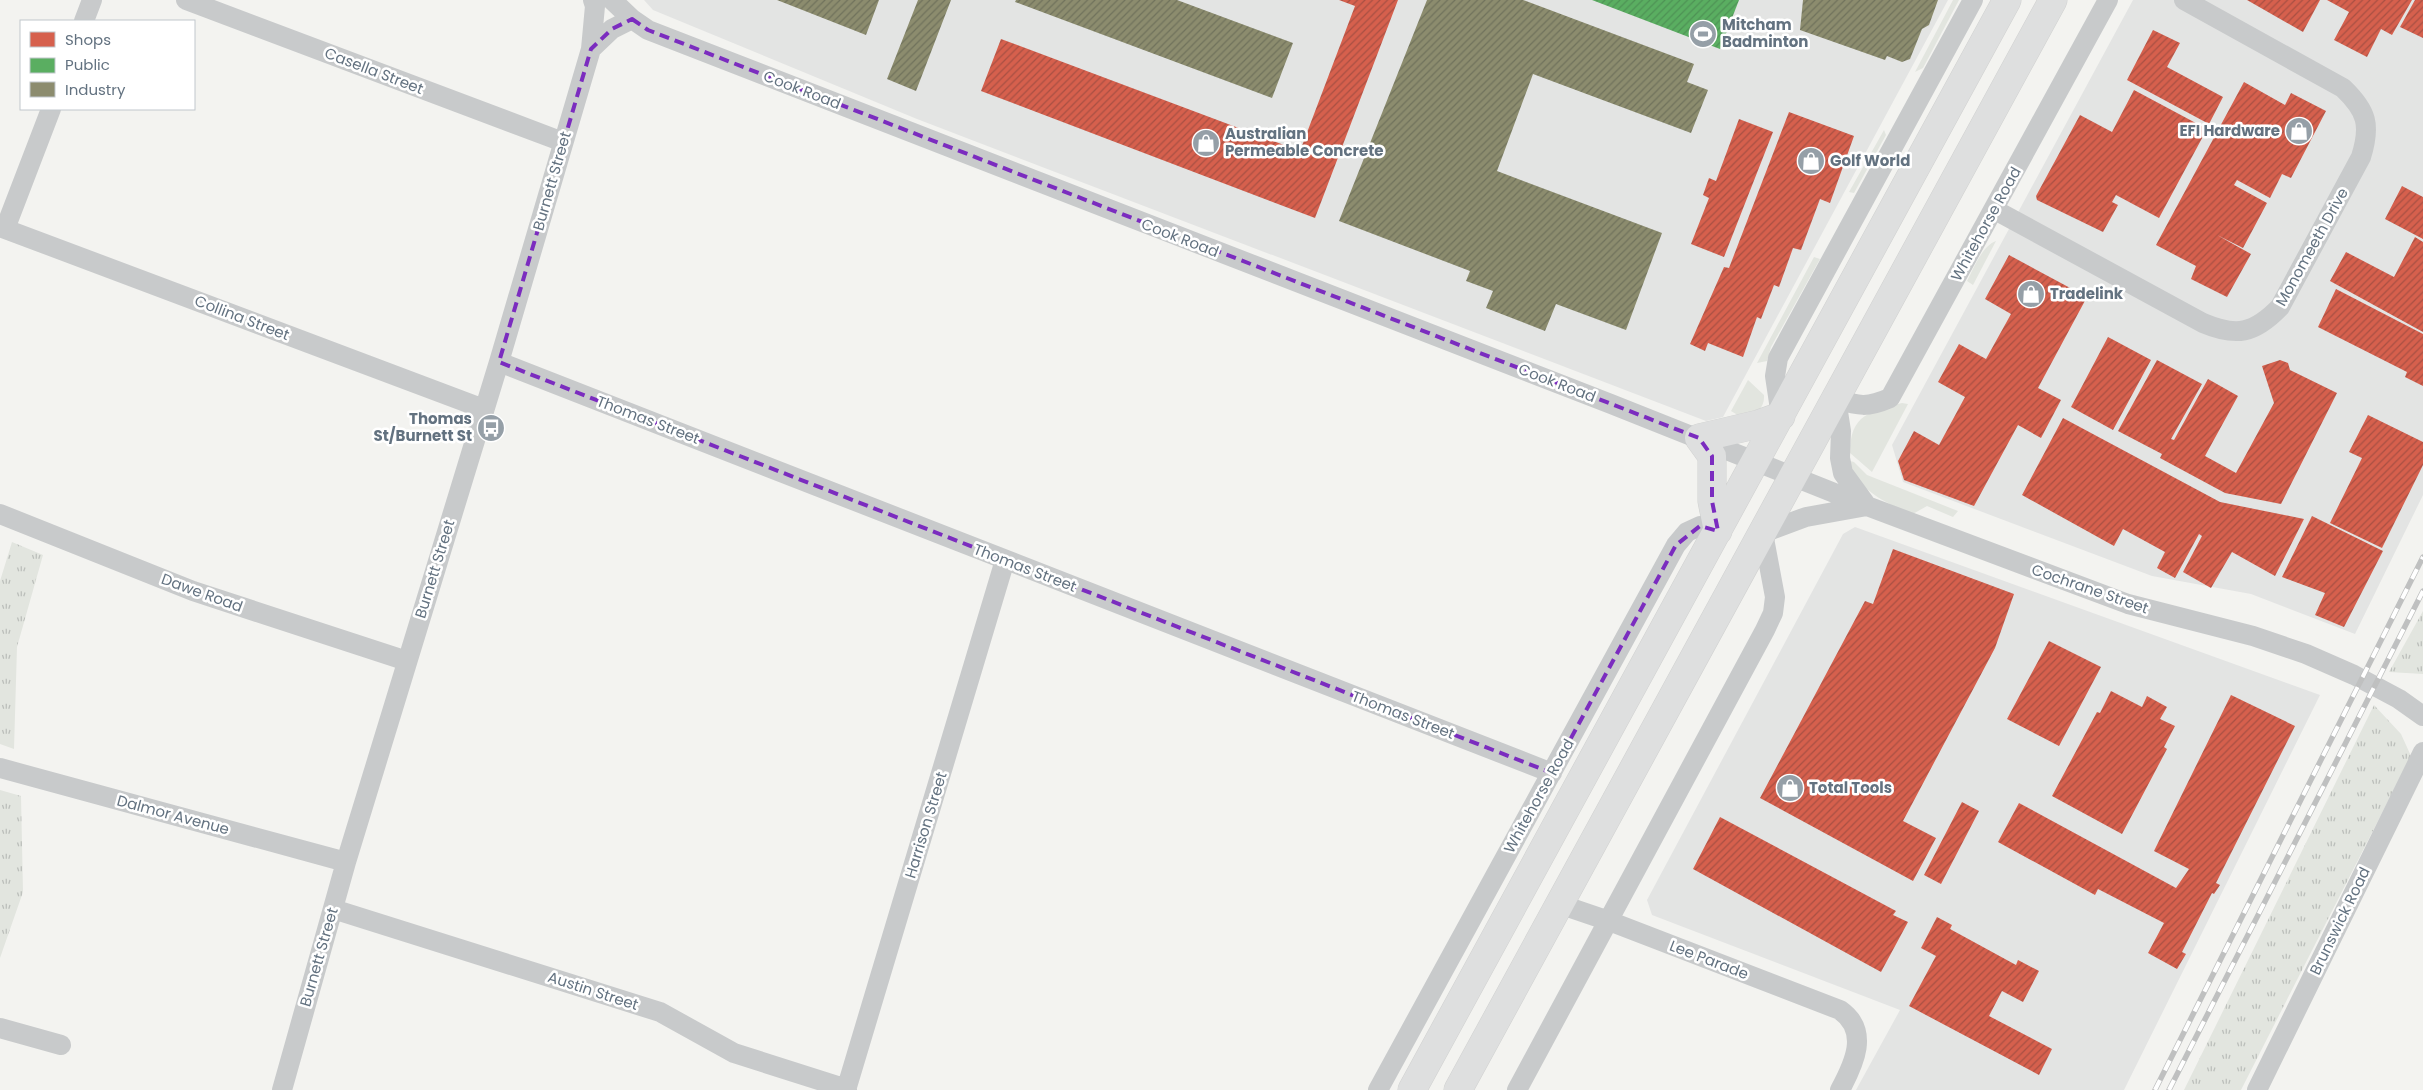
<svg xmlns="http://www.w3.org/2000/svg" width="2423" height="1090" font-family="Poppins,sans-serif">
<defs>
<pattern id="park-tufts" width="24" height="20" patternUnits="userSpaceOnUse" patternTransform="scale(1.25)"><rect width="24" height="20" fill="#e2e5df"/><path d="M3 7l-1-3M5 7V3M7 7l1-3M15 17l-1-3M17 17v-4M19 17l1-3" fill="none" stroke="#bbbeba"/></pattern>
<pattern id="shops-hatch" width="6" height="6" patternUnits="userSpaceOnUse" patternTransform="scale(1.25)"><rect width="6" height="6" fill="#d6604d"/><path d="M-1 1l2-2M0 6l6-6M5 7l2-2" fill="none" stroke="#a85043"/></pattern>
<pattern id="public-hatch" width="6" height="6" patternUnits="userSpaceOnUse" patternTransform="scale(1.25)"><rect width="6" height="6" fill="#5aae61"/><path d="M-1 1l2-2M0 6l6-6M5 7l2-2" fill="none" stroke="#4e9255"/></pattern>
<pattern id="industry-hatch" width="6" height="6" patternUnits="userSpaceOnUse" patternTransform="scale(1.25)"><rect width="6" height="6" fill="#8c8c6e"/><path d="M-1 1l2-2M0 6l6-6M5 7l2-2" fill="none" stroke="#70725c"/></pattern>
</defs>
<rect width="100%" height="100%" fill="#f3f3f0"/>
<path fill="#e3e4e3" d="M644,0h1304l-225,417 -17,4 -789,-302 -264,-109z
M2133,0h290v495l-68,139 -104,-40 -99,-18 -249,-94 -11,-37z
M1855,527l465,168 -196,395h-268l44,-80 -248,-95 -5,-15 196,-366z"/>
<path fill="#e2e5df" d="M1953,0h6l-36,68 -8,4z
M1884,130l2,5 -32,58 -5,-1z
M1996,241l-23,44 -6,-4c7,-13 15,-35 29,-40z
M1814,257l6,2 -49,88 -4,14 -10,2z
M1748,380l16,15c1,13 -8,18 -18,25l-15,-9z
M1902,403l6,1 -36,68 -22,-19c0,-39 20,-41 52,-50z
M1850,461l4,1 13,13 91,36 -5,6 -26,-11 -16,9c-24,-13 -55,-24 -61,-54z"/>
<path fill="url(#park-tufts)" d="M12,542l31,13 -26,92 -3,102 -14,-5v-163z
M2423,611v63l-34,-2z
M2374,705l27,29 10,22 -170,334h-57z
M0,790l21,6 2,96 -23,66z"/>
<path fill="url(#shops-hatch)" d="M1339,0h59l-83,218 -334,-127 20,-52 299,112 55,-145z
M2247,0h73l-17,32z
M2327,0h85l-20,35 -11,-6 -14,28 -33,-17 15,-28z
M2415,0h8v38l-23,-11z
M2153,30l27,13 -13,24 56,30 -14,27 -82,-44z
M2244,82l41,23 6,-12 35,18 -35,67 -9,-4 -12,24 -33,-18 -3,5 33,18 -24,45 -26,-13 34,19 -24,43 -36,-18 5,-13 -40,-21z
M2134,90l73,39 -48,89 -43,-23 -4,7 6,3 -15,27 -66,-32 -1,-4 44,-81 32,17z
M1789,112l65,24 -24,67 -10,-4 -19,51 -8,-2 -14,39 -5,-2 -13,34 -4,-2 -14,40 -35,-14 -3,8 -15,-7 34,-77 5,1z
M1739,119l34,13 -49,125 -33,-13 18,-46 -6,-3 6,-17 7,3z
M2402,186l21,11v42l-38,-20z
M2415,237l8,5v90l-93,-51 16,-29 48,25z
M2009,255l78,42 -49,91 23,12 -20,38 -23,-13 -44,81 -70,-26 -6,-19 16,-30 25,14 26,-48 -27,-15 21,-38 27,15 25,-45 -26,-15z
M2336,289l87,45v52l-18,-9 2,-5 -89,-45z
M2108,337l43,23 -38,70 -42,-23z
M2157,360l45,24 -31,55 3,1 34,-61 30,17 -33,60 31,17 38,-70 -12,-37 18,-6 8,3 2,7 47,23 -56,111 -56,-11 -65,-35 2,-4 -44,-23z
M2368,415l55,27v23l-41,83 -52,-25 32,-65 -13,-6z
M2063,418l157,84 84,17 -29,57 -43,-24 -21,36 -28,-16 19,-36 -3,-2 -24,44 -18,-10 8,-16 -42,-23 -9,17 -92,-51z
M2312,516l71,35 -39,76 -29,-12 10,-22 -43,-16z
M1893,549l121,45 -19,54 -92,173 33,17 -23,43 -153,-83 105,-197 8,3z
M2049,641l52,26 -42,79 -52,-27z
M2111,691l31,16 5,-11 20,11 -7,12 15,7 -11,21 3,2 -45,85 -70,-38 45,-84 3,1z
M2231,695l64,31 -79,157 4,2 -6,9 -2,-1 -30,59 4,2 -9,15 -29,-16 16,-30 -66,-34 -3,6 -97,-53 21,-39 157,85 13,-19 -35,-18z
M1962,802l17,9 -38,73 -17,-9z
M1720,817l176,94 -3,4 15,7 -27,50 -188,-103z
M1937,917l15,8 -2,4 66,36 2,-5 21,11 -16,31 -21,-11 -13,25 63,33 -13,26 -130,-69 27,-50 -15,-8z"/>
<path fill="url(#public-hatch)" d="M1592,0h147l-19,49z"/>
<path fill="url(#industry-hatch)" d="M777,0h102l-13,35z
M918,0h33l-35,91 -29,-12z
M1016,0h161l116,43 -21,55 -257,-96z
M1427,0h96l171,64 -7,18 21,8 -17,43 -158,-59 -36,97 165,62 -36,97 -70,-26 -11,27 -59,-23 7,-17 -27,-10 4,-10 -131,-50z
M1803,0h135l-9,25 -7,4 -12,30 -8,3 -15,-6 -2,4 -85,-30z"/>
<g fill="none" stroke-linecap="round" stroke-linejoin="round">
<g stroke="#d0d1d0" stroke-width="29">
<path id="highway" d="M1718,531l-6,-30v-45l-13,-18 60,-14 22,-8
M1412,1090l595,-1090
M1458,1090l595,-1090"/>
</g>
<path stroke="#c8cacb" stroke-width="20" d="M186,0l377,142
M612,0l20,19 16,11 963,374 256,102 261,98 125,32 53,18 48,21 45,24 24,17
M84,21l8,-21
M591,49l21,-20 20,-10
M1995,210l208,113c33,14 51,11 77,-16l81,-150c10,-32 6,-46 -18,-69l-159,-88
M0,227l484,182
M5,229l46,-120
M499,362l1053,411
M1781,416l-6,-40 3,-18 195,-358
M0,514l193,77 214,70
M0,768l346,94
M1559,904l50,17 231,89c30,21 14,54 0,80
M333,909l327,103 74,41 113,36
M0,1028l61,17
M282,1090l64,-228 153,-500 92,-313 4,-43 -2,-6
M846,1090l159,-530
M1378,1090l298,-545 11,-13 13,-6 18,5
M1517,1090l248,-460 8,-17 2,-16 -12,-64 43,-16 61,-11 -24,-33 -3,-15 1,-27 -5,-32c23,7 31,9 54,-1l218,-398
M2257,1090l166,-338"/>
<use href="#highway" stroke="#dedfdf" stroke-width="28"/>
<g stroke="#bfc0c0" stroke-width="5.5">
<path id="rail" d="M2155,1090l268,-533
M2169,1090l254,-499"/>
</g>
<use href="#rail" stroke="#fff" stroke-width="4" stroke-dasharray="11" stroke-linecap="butt"/>
</g>
<path fill="none" stroke="#7b2cbf" stroke-width="4" stroke-dasharray="10 6" stroke-linejoin="round" d="M632,19l16,11 1051,408 13,18v45l6,30 -18,-5 -24,19 -124,228 -1053,-411 92,-313 21,-20z"/>
<defs>
<g id="stadium-disc" transform="scale(1.4375)"><circle r="9.5" fill="#959fa7" stroke="#fff"/><path d="M0-5a6.5 5 0 1 0 0 10a6.5 5 0 1 0 0-10ZM-3.5-1.8h7v3.6h-7Z" fill="#fff"/></g>
<g id="shop-disc" transform="scale(1.4375)"><circle r="9.5" fill="#959fa7" stroke="#fff"/><path d="M-5-2.5h2.3a2.7 3.5 0 0 1 5.4 0H5L5.5 6h-11ZM-1.5-2.5h3a1.5 2.3 0 0 0-3 0Z" fill="#fff"/></g>
<g id="bus-disc" transform="scale(1.4375)"><circle r="9.5" fill="#959fa7" stroke="#fff"/><path d="M-5-6H5V4H4V6H2V4H-2V6H-4V4H-5ZM-3.5-4V0h7V-4ZM-3.5 1.2v1.5H-2V1.2ZM2 1.2v1.5H3.5V1.2Z" fill="#fff"/></g>
</defs>
<g fill-rule="evenodd">
<use href="#stadium-disc" x="1703" y="34"/>
<use href="#shop-disc" x="2299" y="131"/>
<use href="#shop-disc" x="1206" y="143"/>
<use href="#shop-disc" x="1811" y="161"/>
<use href="#shop-disc" x="2031" y="294"/>
<use href="#bus-disc" x="491" y="428"/>
<use href="#shop-disc" x="1790" y="788"/>
</g>
<g text-anchor="middle" stroke-width="5" stroke-linejoin="round" paint-order="stroke">
<g font-size="15" font-weight="bold" fill="#637280" stroke="#fff" text-anchor="start">
<text x="1722" y="30">Mitcham<tspan x="1722" dy="17">Badminton</tspan></text>
<text x="2280" y="136" text-anchor="end">EFI Hardware</text>
<text x="1225" y="139">Australian<tspan x="1225" dy="17">Permeable Concrete</tspan></text>
<text x="1830" y="166">Golf World</text>
<text x="2050" y="299">Tradelink</text>
<text x="472" y="424" text-anchor="end">Thomas<tspan x="472" dy="17">St/Burnett St</tspan></text>
<text x="1809" y="793">Total Tools</text>
</g>
<g font-size="15" fill="#637280" stroke="#fff">
<text transform="translate(374 71) rotate(21)" y="5">Casella Street</text>
<text transform="translate(802 90) rotate(21)" y="5">Cook Road</text>
<text transform="translate(552 181) rotate(-74)" y="5">Burnett Street</text>
<text transform="translate(1986 224) rotate(-61)" y="5">Whitehorse Road</text>
<text transform="translate(1180 238) rotate(21)" y="5">Cook Road</text>
<text transform="translate(2312 247) rotate(-61)" y="5">Monomeeth Drive</text>
<text transform="translate(242 318) rotate(21)" y="5">Collina Street</text>
<text transform="translate(1557 383) rotate(21)" y="5">Cook Road</text>
<text transform="translate(648 420) rotate(21)" y="5">Thomas Street</text>
<text transform="translate(1025 568) rotate(21)" y="5">Thomas Street</text>
<text transform="translate(435 569) rotate(-73)" y="5">Burnett Street</text>
<text transform="translate(2090 589) rotate(19)" y="5">Cochrane Street</text>
<text transform="translate(202 593) rotate(20)" y="5">Dawe Road</text>
<text transform="translate(1403 715) rotate(21)" y="5">Thomas Street</text>
<text transform="translate(1539 796) rotate(-61)" y="5">Whitehorse Road</text>
<text transform="translate(173 815) rotate(15)" y="5">Dalmor Avenue</text>
<text transform="translate(926 825) rotate(-73)" y="5">Harrison Street</text>
<text transform="translate(2340 921) rotate(-64)" y="5">Brunswick Road</text>
<text transform="translate(319 957) rotate(-74)" y="5">Burnett Street</text>
<text transform="translate(1709 960) rotate(21)" y="5">Lee Parade</text>
<text transform="translate(593 991) rotate(18)" y="5">Austin Street</text>
</g>
</g>
<rect x="20" y="20" width="175" height="90" fill="#ffffff" stroke="#c1c7cc"/>
<rect x="30" y="32" width="25" height="15" fill="#d6604d" stroke="#c1c7cc"/>
<text x="65" y="45" font-size="15" fill="#637280">Shops</text>
<rect x="30" y="58" width="25" height="15" fill="#5aae61" stroke="#c1c7cc"/>
<text x="65" y="70" font-size="15" fill="#637280">Public</text>
<rect x="30" y="82" width="25" height="15" fill="#8c8c6e" stroke="#c1c7cc"/>
<text x="65" y="95" font-size="15" fill="#637280">Industry</text>
</svg>
